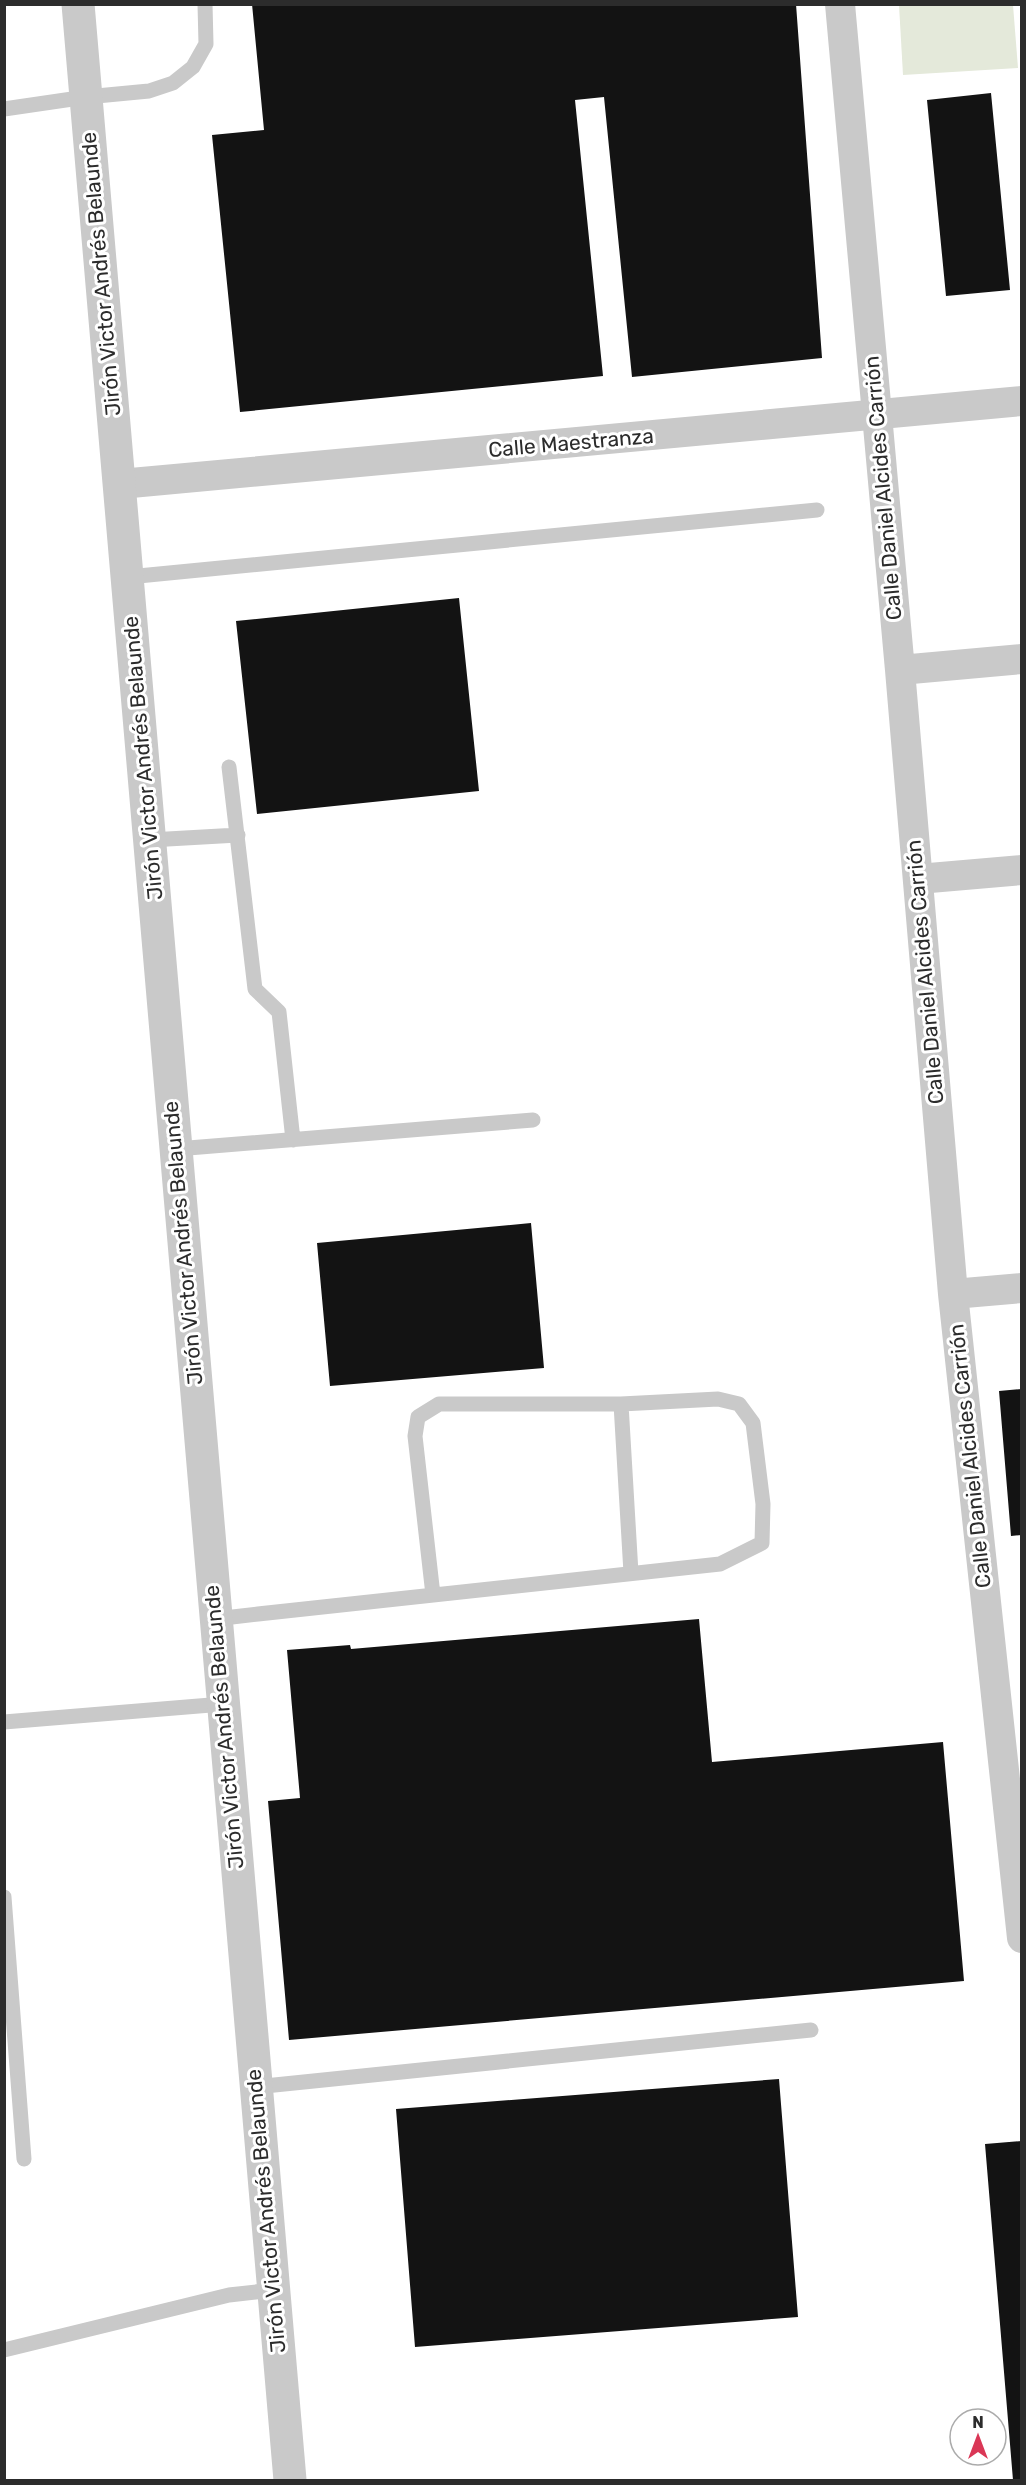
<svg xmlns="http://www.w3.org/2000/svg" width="1026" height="2485" font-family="Rubik,sans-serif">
<rect width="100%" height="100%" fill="#fff"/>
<path fill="#e4e9da" d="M899,5h114l5,63 -115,7z"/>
<path fill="#131313" d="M252,4h544l26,354 -190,19 -28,-280 -29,3 28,276 -363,36 -28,-277 52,-5z
M991,93l19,197 -64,6 -19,-196z
M459,598l20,193 -222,23 -21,-193z
M531,1223l13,145 -214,18 -13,-143z
M1022,1389v146l-11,1 -12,-145z
M699,1619l13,143 231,-20 21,239 -675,59 -21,-239 32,-3 -13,-148 63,-5 1,4z
M779,2079l19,238 -383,30 -19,-238z
M1022,2141v339h-9l-28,-336z"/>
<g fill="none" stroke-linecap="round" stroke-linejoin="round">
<path stroke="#c9c9c9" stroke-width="15" d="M4,109l82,-12 63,-6 24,-8 20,-16 13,-23 -1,-40
M128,577l689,-67
M229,767l26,222 24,23 14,128
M150,840l88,-5
M176,1149l357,-29
M621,1404l10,169
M215,1619l43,-5 462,-50 42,-21 1,-39 -10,-81 -14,-19 -21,-5 -97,5h-182l-21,13 -3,19 18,159
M4,1722l219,-18
M4,1897l20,262
M255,2087l556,-57
M4,2350l225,-55 44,-5"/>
<path stroke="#c9c9c9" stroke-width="30" d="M840,4l60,666 53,624 69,644
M120,484l902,-83
M900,670l122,-11
M918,879l104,-9
M953,1294l69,-6"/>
<path stroke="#c9c9c9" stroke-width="33" d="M78,4l212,2476"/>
</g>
<g text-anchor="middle" stroke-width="6" stroke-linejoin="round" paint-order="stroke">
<g font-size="21" fill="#2c2c2c" stroke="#fff">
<text transform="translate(101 274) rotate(-95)" y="7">Jirón Victor Andrés Belaunde</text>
<text transform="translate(571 443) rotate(-5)" y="7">Calle Maestranza</text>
<text transform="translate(883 488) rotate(-95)" y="7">Calle Daniel Alcides Carrión</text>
<text transform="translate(143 758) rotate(-95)" y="7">Jirón Victor Andrés Belaunde</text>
<text transform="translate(925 972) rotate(-95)" y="7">Calle Daniel Alcides Carrión</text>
<text transform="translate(183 1243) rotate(-95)" y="7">Jirón Victor Andrés Belaunde</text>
<text transform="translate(970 1456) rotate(-96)" y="7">Calle Daniel Alcides Carrión</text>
<text transform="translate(224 1727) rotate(-95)" y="7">Jirón Victor Andrés Belaunde</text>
<text transform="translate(266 2211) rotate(-95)" y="7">Jirón Victor Andrés Belaunde</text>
</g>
</g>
<rect width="1026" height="2485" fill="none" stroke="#2c2c2c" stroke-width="12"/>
<g transform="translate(978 2437)"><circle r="28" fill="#ffffff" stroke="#ababab" stroke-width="1.5"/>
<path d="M0-4.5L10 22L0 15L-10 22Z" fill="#da3756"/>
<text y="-9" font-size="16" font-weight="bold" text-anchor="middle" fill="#2c2c2c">N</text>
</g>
</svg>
